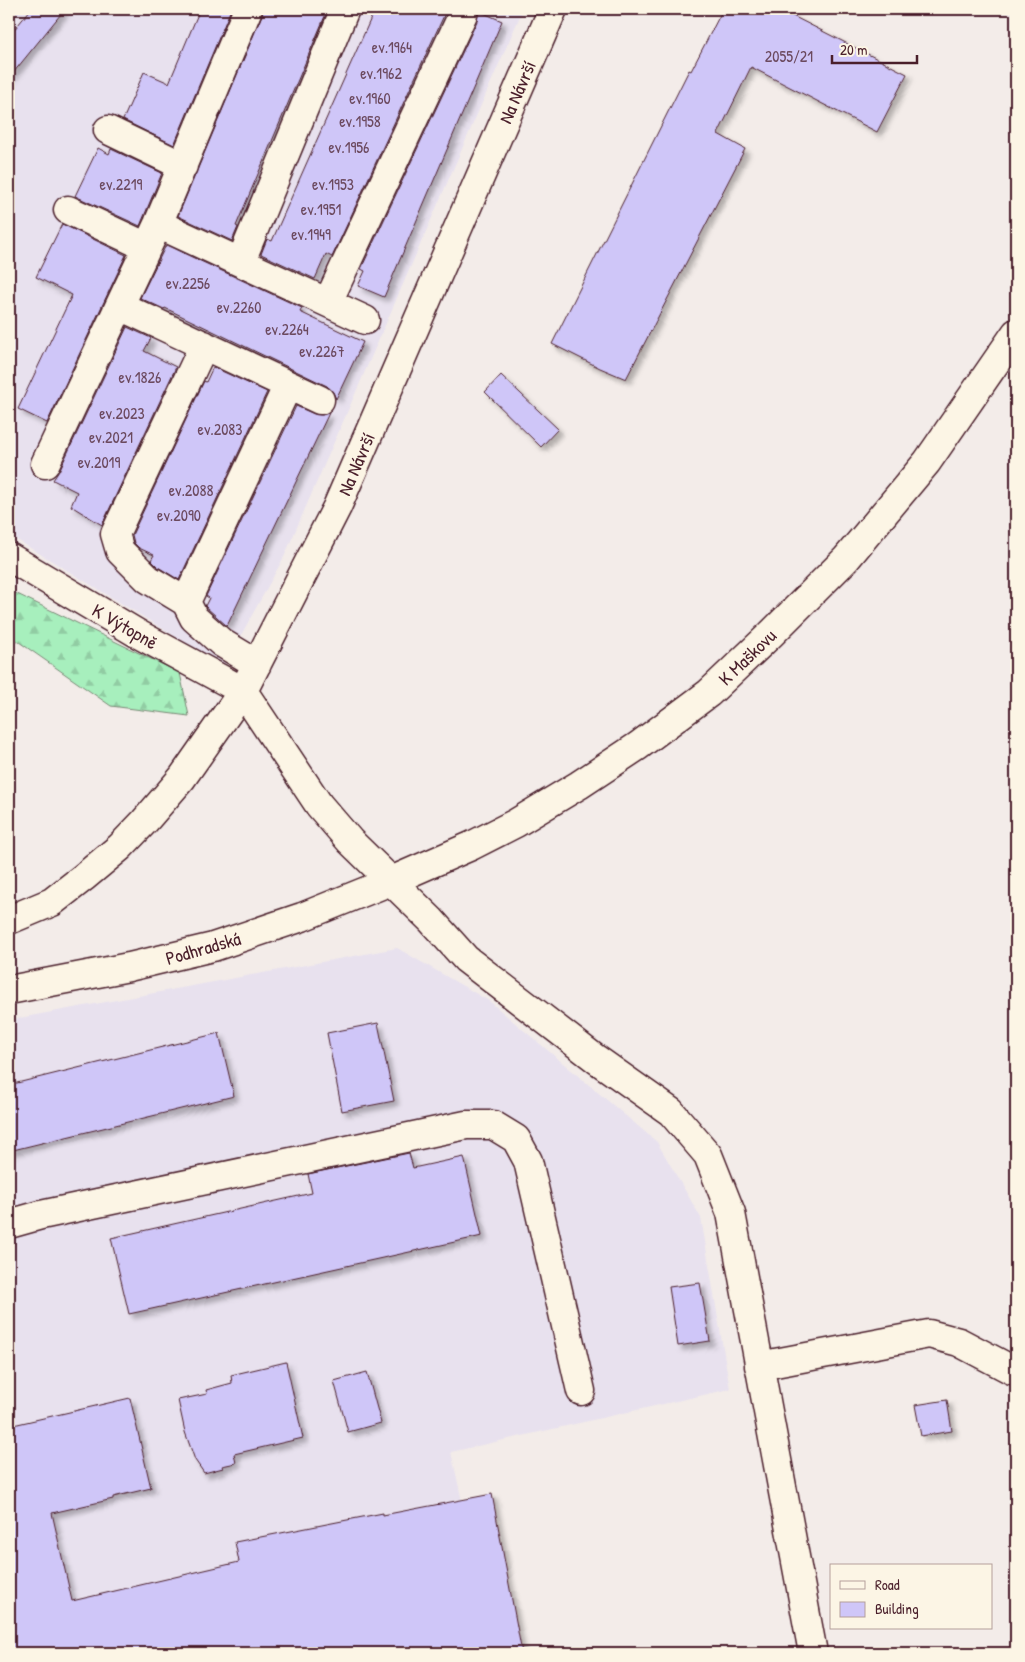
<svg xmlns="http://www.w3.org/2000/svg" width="1025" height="1662" font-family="'Patrick Hand',sans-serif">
<defs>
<pattern id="forest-firs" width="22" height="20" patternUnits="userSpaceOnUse" patternTransform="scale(1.25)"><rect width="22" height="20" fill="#a7efbd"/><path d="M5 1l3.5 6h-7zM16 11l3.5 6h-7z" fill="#91cca3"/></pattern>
<filter id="shadow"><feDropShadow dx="4.5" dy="4.5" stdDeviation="2.5" flood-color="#0004"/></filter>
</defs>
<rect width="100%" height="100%" fill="#f3ece9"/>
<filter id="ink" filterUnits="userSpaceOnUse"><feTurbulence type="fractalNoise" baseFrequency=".02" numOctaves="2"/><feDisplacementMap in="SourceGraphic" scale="10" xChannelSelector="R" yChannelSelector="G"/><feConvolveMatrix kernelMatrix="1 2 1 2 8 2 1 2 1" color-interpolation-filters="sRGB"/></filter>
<g filter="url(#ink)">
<path fill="#e8e1ee" d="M9,9h514l-239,548 -60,109 -215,-131z
M397,948l92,53 168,141 44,76 29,171 -279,63 45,201h-487v-633z"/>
<path fill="url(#forest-firs)" stroke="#788774" d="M9,590l171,83 9,43 -78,-10 -102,-71z"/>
<path fill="#cfc6f8" stroke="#4a1f2b" filter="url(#shadow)" d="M31,9h34l-56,69v-42z
M200,9h31l-57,136 -51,-25 21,-48 25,11z
M263,9h65l-92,217 2,1 -6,14 -54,-25 84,-201z
M375,9h72l-115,248 -6,-3 -11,25 -54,-25 6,-15 5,2z
M723,9h56l128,65 -30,58 -126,-65 -33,67 27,15 -119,230 -26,-11 -48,-24 137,-274 2,1z
M479,11l23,10 -118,276 -26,-11 7,-15 -4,-2 116,-248z
M98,148l11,6 2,-5 51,24 -22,53 -65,-30z
M62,224l64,31 -79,168 -29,-14 54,-114 -36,-18z
M166,245l136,63 -2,4 63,30 -27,57 -3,-7 -6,-6 -162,-78 -1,1 -24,-11z
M127,327l24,11 -7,13 32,16 -74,158 -31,-19 6,-14 -24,-12 6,-9z
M213,367l54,25 -88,188 -21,-13 -7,-7 3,-5 -15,-7 -5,-5 -2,-8 72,-154 2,1z
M501,375l57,54 -17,18 -56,-55z
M296,406l18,8 8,1 7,-2 -102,213 -20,-18 -2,-2 4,-8 -3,-2z
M378,1023l16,78 -52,10 -15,-78z
M219,1033l15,63 -225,55v-66z
M409,1153l4,15 51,-11 18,79 -353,78 -18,-76 201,-45 -4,-19z
M700,1283l10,58 -32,5 -9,-59z
M286,1362l17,76 -69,16 2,9 -14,3 1,2 -19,5 -9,-13 -10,-28 -7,-32 29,-6 -1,-4 26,-7 -1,-8z
M367,1372l14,51 -33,9 -14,-51z
M130,1398l21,90 -38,9v2l-61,14 20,88 167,-39 -4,-20 148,-29v2l109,-21 30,159h-513v-227z
M947,1400l5,31 -31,5 -6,-31z"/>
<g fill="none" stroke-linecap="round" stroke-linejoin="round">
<g stroke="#4a1f2b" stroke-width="31">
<path id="minor" d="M108,130l75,36
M68,210l79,37
M158,224l207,96
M241,261l104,-252
M328,302l135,-288v-5
M120,306l200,94
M204,345l-89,189 5,17 28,28 38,23 8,16 28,25 35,21
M45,464l113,-240 90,-215
M9,557l131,78 103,56 76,114 31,36 81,79 35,39 130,100 75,53 37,43 23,58 82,440
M186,602l102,-217
M9,920l43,-18 32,-25 36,-30 24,-25 38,-44 61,-87 94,-184 216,-498
M9,1224l32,-9 425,-90h27l23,14 12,22 53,230
M759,1366l170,-32 30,8 53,28"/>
</g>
<g stroke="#4a1f2b" stroke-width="31">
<path id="major" d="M9,990l120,-23 84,-20 89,-30 89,-36 80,-35 45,-23 63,-38 59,-39 71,-53 62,-59 75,-75 81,-97 89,-129"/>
</g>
<use href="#minor" stroke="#fcf5e5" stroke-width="28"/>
<use href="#major" stroke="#fcf5e5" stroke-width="28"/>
</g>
</g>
<g text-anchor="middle" stroke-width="4.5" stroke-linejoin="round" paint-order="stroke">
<g font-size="16" fill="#6b495e">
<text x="392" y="53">ev.1964</text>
<text x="789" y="62">2055/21</text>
<text x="381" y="79">ev.1962</text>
<text x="370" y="104">ev.1960</text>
<text x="360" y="127">ev.1958</text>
<text x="349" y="153">ev.1956</text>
<text x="121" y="190">ev.2219</text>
<text x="333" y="190">ev.1953</text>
<text x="321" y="215">ev.1951</text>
<text x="311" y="240">ev.1949</text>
<text x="188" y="289">ev.2256</text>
<text x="239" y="313">ev.2260</text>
<text x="287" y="335">ev.2264</text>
<text x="322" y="357">ev.2267</text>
<text x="140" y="383">ev.1826</text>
<text x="122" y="419">ev.2023</text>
<text x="220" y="435">ev.2083</text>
<text x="111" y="443">ev.2021</text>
<text x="99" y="468">ev.2019</text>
<text x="191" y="496">ev.2088</text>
<text x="179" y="521">ev.2090</text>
</g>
<g font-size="19" fill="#4a1f2b" stroke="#fcf5e5">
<text transform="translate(517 92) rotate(-67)" y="7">Na Návrší</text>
<text transform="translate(356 464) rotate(-67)" y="7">Na Návrší</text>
<text transform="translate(125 626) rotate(30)" y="7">K Výtopně</text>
<text transform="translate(747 657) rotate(-44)" y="7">K Maškovu</text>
<text transform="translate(203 948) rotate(-16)" y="7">Podhradská</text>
</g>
</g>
<rect width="1025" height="1662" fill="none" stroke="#fcf5e5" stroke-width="30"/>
<rect x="15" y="15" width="995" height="1632" fill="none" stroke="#4a1f2b" stroke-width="2" filter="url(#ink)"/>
<rect x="830" y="1564" width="162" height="65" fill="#fcf5e5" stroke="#b59f9b"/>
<rect x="840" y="1581" width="25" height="8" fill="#fcf5e5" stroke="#b59f9b"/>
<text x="875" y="1590" font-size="15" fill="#4a1f2b">Road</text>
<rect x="840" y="1602" width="25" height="15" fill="#cfc6f8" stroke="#b59f9b"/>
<text x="875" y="1614" font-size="15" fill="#4a1f2b">Building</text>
<path d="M832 55v8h85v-8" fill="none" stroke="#4a1f2b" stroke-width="2.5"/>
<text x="840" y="55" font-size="15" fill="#4a1f2b" stroke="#fcf5e5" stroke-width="4" paint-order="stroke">20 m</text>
</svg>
